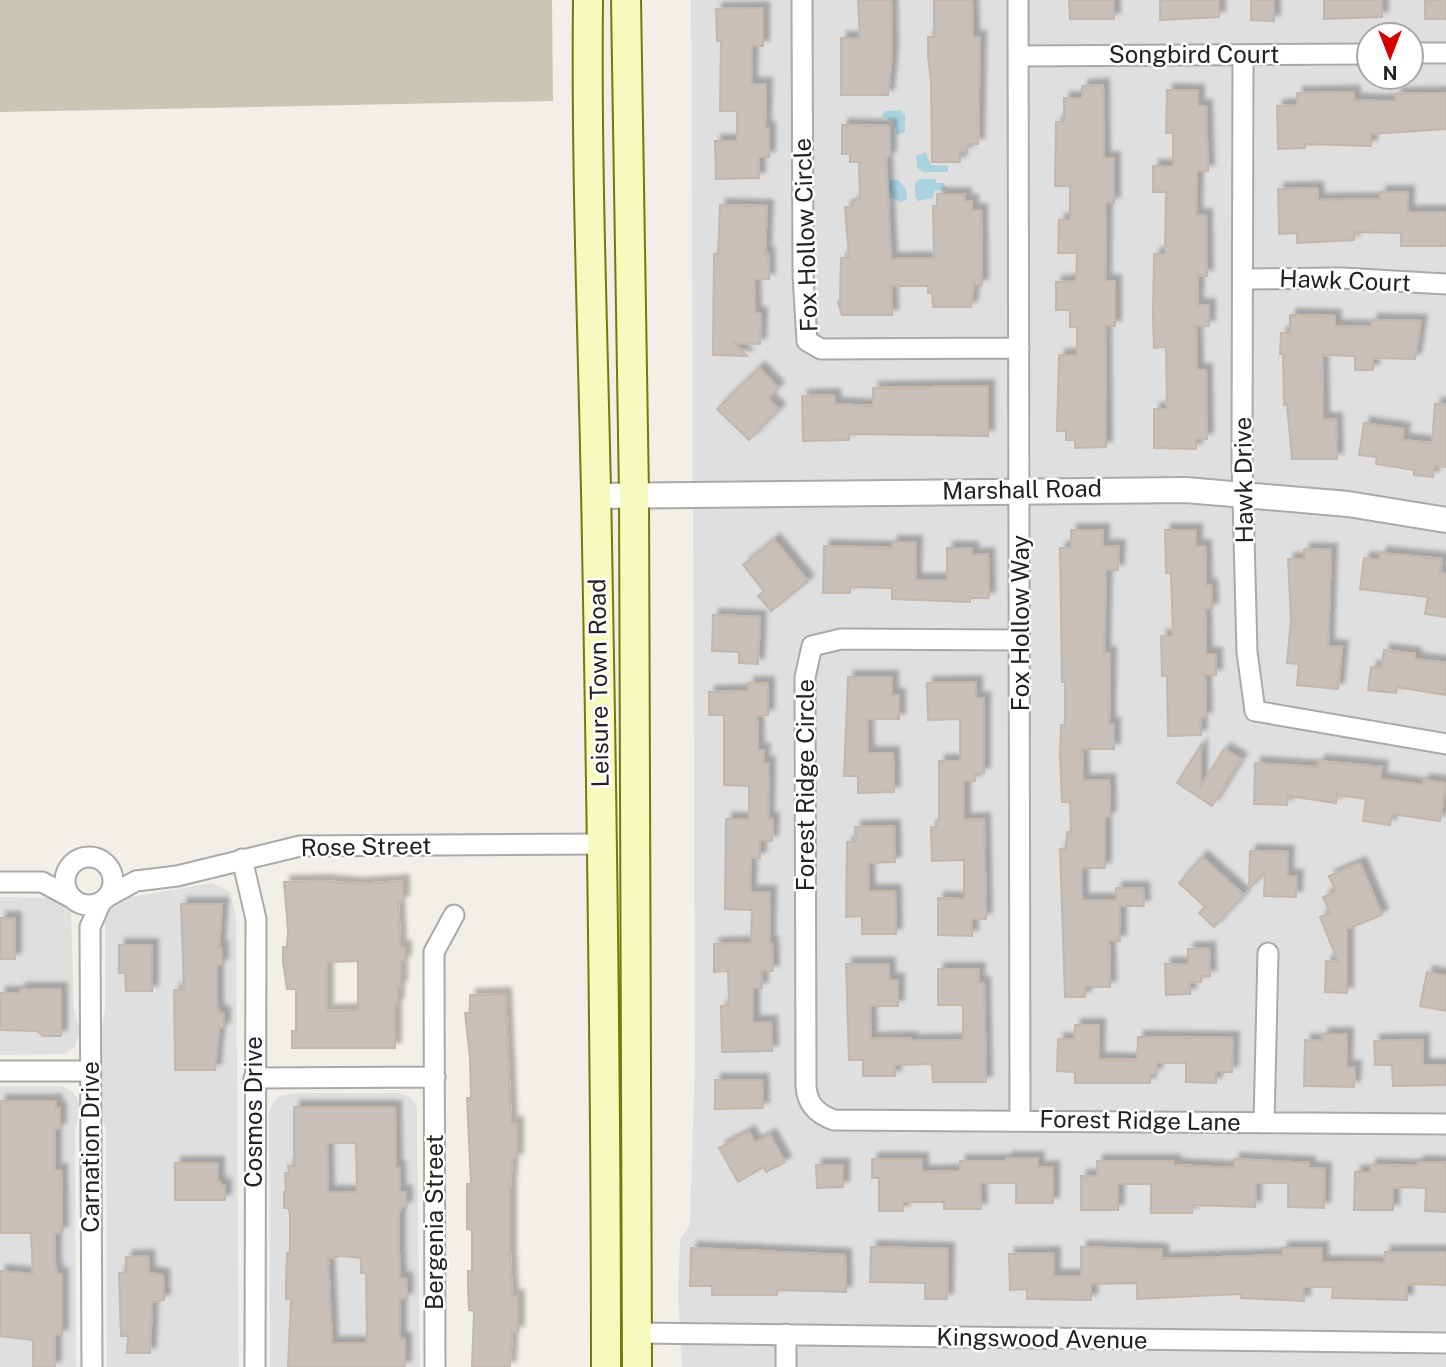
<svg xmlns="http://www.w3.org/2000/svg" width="1446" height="1367" font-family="'Public Sans',sans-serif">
<defs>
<filter id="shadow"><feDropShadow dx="6" dy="-6" stdDeviation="2" flood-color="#0004"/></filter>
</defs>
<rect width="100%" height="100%" fill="#f2efe9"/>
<path fill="#e0dfdf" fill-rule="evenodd" d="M691,0h755v1367h-764l-4,-72 2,-55 10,-16 5,-166zM1369,35h42v42h-42z
M212,883l18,9 6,25 3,450h-132l-1,-238 -6,-17v-78l5,-24v-91l5,-11 10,-9z
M0,897l53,1 18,14 3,98 6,20 -5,17 -11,7 -64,1z
M0,1086h62l11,6 6,10v13l-4,15 1,237h-76z
M296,1093h103l11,4 7,10 3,260h-150l-1,-253 3,-10 8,-8z"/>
<path fill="#c7c7b4" d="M0,0h552l1,101 -553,11z"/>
<path fill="#aad3df" d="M900,110l5,5v17l-8,3 -3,-13 -12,-6 3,-5z
M926,152l5,13 17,1v6h-26l-5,-5 -1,-11z
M879,179l19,1 8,9 1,11 -6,2 -9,-4 -3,-9 -11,-1z
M919,179h16l2,4h7l2,6 -12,2 -1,7 -15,3 -3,-4v-14z"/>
<path fill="#c7bfb8" stroke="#c4b6ab" stroke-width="2" fill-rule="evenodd" filter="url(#shadow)" d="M858,0h33l1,54 -4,41h-47v-57h19z
M934,0h38l1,37h7l-2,107h-11v8h-7v10h-28l-1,-81 -3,-26v-18h6z
M1069,0h45v19h-44z
M1160,0h59v17l-59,3z
M1251,0h23v21l-23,-1z
M1324,0h58v17l-58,2z
M1425,0h21v19h-21z
M763,8v38h-11l-1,38h15l-1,44h4v29h-10v21l-43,1 -1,-38h22v-30h-17l1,-70h-4l-1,-32z
M1103,85l1,73h10v45h-8l-1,78h10v45h-10l1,121 -31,1v-8h-9v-9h-9l2,-76h18v-28h-7v-17h-14v-28l20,-1 1,-28h-19l1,-33h11v-34h-15l1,-64h8v-24h18v-12z
M1167,90l31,1v15h8l2,65h-11l-1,44h10l1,61 -9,-1 -1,30h12v21h-13l1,44h9l1,69h-11v10l-42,-1v-39h13l-1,-62 -12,1 -1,-30 1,-64h11l1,-62h-13v-26h20v-33h-7z
M1354,92v8l24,1h18l-1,-7 51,-1v36l-75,5v12l-66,-2v4l-27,1 -1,-43 20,-1v-12z
M842,125l48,1v31h-4l5,102 43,-1 -1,-52h4v-12h28l-1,7h8v9h9l1,75h-8l-3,22h-38l-1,-14h-4v-7h-37l1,29h-50l-4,-13 2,-1 1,-43h8l-4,-51h8v-7h7l-1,-38h-9v-8h-8z
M1317,188l1,12 62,-1v-7h28v20h38v34h-45v-13l-47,-1v8l-57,3v-10l-18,1 -1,-45z
M720,205l47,1 -2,47h3l1,26h-15l1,34 6,1 -1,30 -26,-1 13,13 -34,-1 1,-101h4z
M1290,315l45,1v10l36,1 1,-7 49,1 -6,38 -42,-1v12h-18v-14l-33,-1 1,64h13l1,40h-45l-5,-54h-3l-1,-51h-3l1,-21h9z
M759,368l19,20 -10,10 11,12 -30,30 -32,-31z
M988,386v50l-139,-2v6l-46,1 -1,-45 32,-1 1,9 38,2v-18z
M1435,404l11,1v62l-12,-1 -1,11 -19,-2v-5l-38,-6 1,-7 -18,-2 5,-32 40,6 -2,11 30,3z
M1071,530h32v16h16l-1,24h-12l-2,83h6l-1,71h5v25h-32l1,32 26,-1 1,37h-5v51h-23v32h34v-12h27l1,18h-24v35h-11l1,46h-25v10h-20l-5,-148h6l1,-17h4l-1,-30h-8l-2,-46 1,-31h4v-43h-3l-2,-134h11z
M1165,530h31v16h9l1,40 5,-1 1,24h-7l1,45h10v21h-11l1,43h-6l1,17 -33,1 -1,-60h-5l-1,-40h12l-2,-63h-5z
M774,540l34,41 -37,30 -13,-15 6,-5 -21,-26z
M892,542h24l-1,38h32v-32h25v7l16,-1 1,44h-19v4l-78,-3v-11l-42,-1v6h-27l1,-47 68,2z
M1304,549l27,1 -3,96 14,1 -4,42 -41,-4 2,-21 -12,-1 4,-44 -3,-60h16z
M1381,553l61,6 -2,14 6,1v43l-21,-3 3,-17 -68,-8 4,-31 16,2z
M713,615l47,2 -2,47 -19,-1v-11l-27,-1z
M1384,650l31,4v5l31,4v32l-49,-8 -1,6 -28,-3 3,-23 10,1z
M848,677h44v18h7v24h-32l1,34h25l1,39 -36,1v-17h-14z
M976,682v16h8v75l-9,1v7h-11v39l20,-1 2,100h-14v17l-34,-1v-37l26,1v-39l-32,1 -1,-34h6l-1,-6 3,-1v-59h21v-42l-32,1 -1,-37z
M748,683h20v32l-11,1 1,34h6l-1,13h6l-1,56h5l-1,22h-12v17h-9l-1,34h20l-1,51h3l1,28h-12l1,17h-9v34h18l1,29 -50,1 -1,-46h8l-1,-35 -14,1v-28l37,-1 1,-33 -27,-1 1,-90h23v-33l-25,-1v-70h-15v-23l39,-1z
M1201,745v41l23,-37 17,10 -29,47 -35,-23z
M1319,761l63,6 -2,12 43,6 1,-5 22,3 -6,38 -48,-7 -2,11 -27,-4 3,-22 -29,-4 -1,8 -48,-7 -1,9 -33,-1 1,-41 63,4z
M894,826l1,36 -27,1 1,28h26l1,43h-34v-18l-16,1 1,-75h9l-1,-15z
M1250,851l38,1 -1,24h10l-1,21 -32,-1 1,-24 -16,17z
M1202,857l42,38 -30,32 -15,-14 6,-6 -26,-24z
M1360,863l22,52 -35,14v64l-22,-1 1,-31 12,1 -18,-45 10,-4 -7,-16 13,-5 -7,-16z
M325,881l31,3 47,-3v20l-5,1 2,39v6h5v14h-4v25l-3,1v17h-3v44h-103v-17h4v-42h-9l-4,-27v-15h4l1,-16 -4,-49zM358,961v49l-31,1v-49z
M181,904h41l-3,44h3v17h-5v42l3,6h4v15h-5l-4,42h-40l-1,-80h10z
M0,918h15v41h-15z
M119,945h33v46h-26l-1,-18h-6z
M1209,948l1,28h-9v6l-11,1v11l-24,1 -1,-31h23v-15z
M846,964h43v16h9v26h-28l1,33 40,-1v3l52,-1v-35h-25v-36h41l-1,14h6l2,99h-53l-1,-18 -37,1v11h-32v-16h-14z
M1427,972l19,4v35l-26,-5z
M20,989h41v47h-18l-6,-5 -37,-1v-37h20z
M505,994l6,129h6v36h-5l-2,29v65l2,43h6v36h-6l-2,35h-38l2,-56 -5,-1 -1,-21v-18h4v-41l-5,-1v-45h4l-4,-86h4l-1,-40 -5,-45h5v-18z
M1075,1025h24l-1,34 39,1 1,-23 95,1 -1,34h-16v11l-30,-1v-19h-29l-1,11h-6v9h-75v-11l-18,-1 1,-32 16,1z
M1323,1034h24l-1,33h9l-1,20 -50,-1 1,-46 17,1z
M1397,1040h26v25h23v20l-53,1 -1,-21h-17l-1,-24z
M715,1080h47l1,28 -48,1z
M0,1101h56v7h4v21h-5v41h6l1,62 -7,1v30l2,11h5v61h-7v32h-22v-27l-33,-4v-65l33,3 -2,-41h-31z
M294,1107h101l1,60h3l1,25h6v15h-4l-3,6v40l1,25h6l1,21h-7v40h5v28h-117l3,-68h-5v-20l1,-26h3v-40l-2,-5h-4v-16h2l-1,-19h4l-1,-7h6zM327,1143h29l1,49h-29zM344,1256l17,2v15h5l1,70h-35l-4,-85z
M749,1132l6,11 15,-8 15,27 -19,10 -2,-5 -26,15 -19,-34z
M1006,1158h32v10l15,-1v36h-37v-20h-36l1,26h-37v-7h-41v9h-24v-33h-7v-19h50v13l38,-1v-10h46z
M1234,1159l75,4v5l16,1 -1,39 -36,-1v-24h-32l-1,24 -63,-2v8h-41v-29h-33v26h-37v-34h16v-15h77v4l60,3z
M1418,1162l28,1v49l-21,-1 1,-23 -33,-1v23h-39l1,-38h15v-7l47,1z
M175,1163h43v17l3,5h4v15h-50z
M816,1165h27v22l-26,1z
M871,1247l77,2 -1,50h-22v-16l-55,-1z
M1081,1247l81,3v9l120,-4v-7h40v14l62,1 1,-11h61v33l-39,-1v16l-75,-2 1,-11h-29v14l-63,-3v-4l-104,5v-16l-46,1v16l-64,-1v-10l-17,1 -1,-36 45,-1v23h27z
M691,1248l154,7 1,37 -69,-2v5h-65v-9h-22z
M148,1256l1,17 14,2 1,25 -12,2 -2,51h-23l1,-17h-7l-2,-63h7v-16z"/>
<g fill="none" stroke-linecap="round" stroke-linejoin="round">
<g stroke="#a9a9a9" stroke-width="23">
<path id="minor" d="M802,0l1,275 4,66 14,8 198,-1
M1018,0l2,1120
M1411,53h35
M1243,55l-1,406 5,191 8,59 191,33
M1018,56l351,-2
M1245,279l97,-1 104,6
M1020,640l-179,-1 -29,7 -7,31 1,409c1,18 11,28 28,34l612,4
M65 881a24 24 0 1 1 48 0a24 24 0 1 1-48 0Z
M242,859l14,60 -1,448
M0,882h42l28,15
M107,897l29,-16 41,-5 123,-30 300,-2
M0,1071h90
M254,1078l181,-1
M1264,1123l4,-170
M637,1333l809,10
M786,1334v33
M92,1367l-2,-440 11,-25
M435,1367l-1,-415 20,-37"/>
</g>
<g stroke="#a9a9a9" stroke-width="28">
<path id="tertiary" d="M596,496l590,-6 162,14 98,16"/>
</g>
<g stroke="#707d05" stroke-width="32">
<path id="secondary" d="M588,0c-2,181 6,362 9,543 5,274 9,549 9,824
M626,0l8,495 3,872"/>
</g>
<use href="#minor" stroke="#fff" stroke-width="19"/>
<use href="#tertiary" stroke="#fff" stroke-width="24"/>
<use href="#secondary" stroke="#f7fabf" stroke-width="28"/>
</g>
<g text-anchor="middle" stroke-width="5" stroke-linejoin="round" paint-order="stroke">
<g font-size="24" fill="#222" stroke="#fff">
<text x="1194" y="63">Songbird Court</text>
<text transform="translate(806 235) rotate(-92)" y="8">Fox Hollow Circle</text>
<text transform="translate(1345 281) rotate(2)" y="8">Hawk Court</text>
<text transform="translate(1244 480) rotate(-91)" y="8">Hawk Drive</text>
<text transform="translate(1022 490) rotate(-1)" y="8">Marshall Road</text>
<text transform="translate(1021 623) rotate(-90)" y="8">Fox Hollow Way</text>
<text transform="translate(599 683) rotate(-91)" y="8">Leisure Town Road</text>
<text transform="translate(806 785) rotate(-90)" y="8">Forest Ridge Circle</text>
<text transform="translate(366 847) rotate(-1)" y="8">Rose Street</text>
<text transform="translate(254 1112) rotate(-90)" y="8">Cosmos Drive</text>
<text transform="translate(1140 1121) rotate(1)" y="8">Forest Ridge Lane</text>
<text transform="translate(91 1147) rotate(-90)" y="8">Carnation Drive</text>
<text transform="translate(435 1222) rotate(-90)" y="8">Bergenia Street</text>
<text transform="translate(1042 1339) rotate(1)" y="8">Kingswood Avenue</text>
</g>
</g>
<g transform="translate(1390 56) rotate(180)"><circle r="33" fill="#ffffff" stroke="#a7a7a7" stroke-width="2"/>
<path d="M0-5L12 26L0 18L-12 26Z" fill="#d40000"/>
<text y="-10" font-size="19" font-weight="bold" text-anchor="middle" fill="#222222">N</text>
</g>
</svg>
